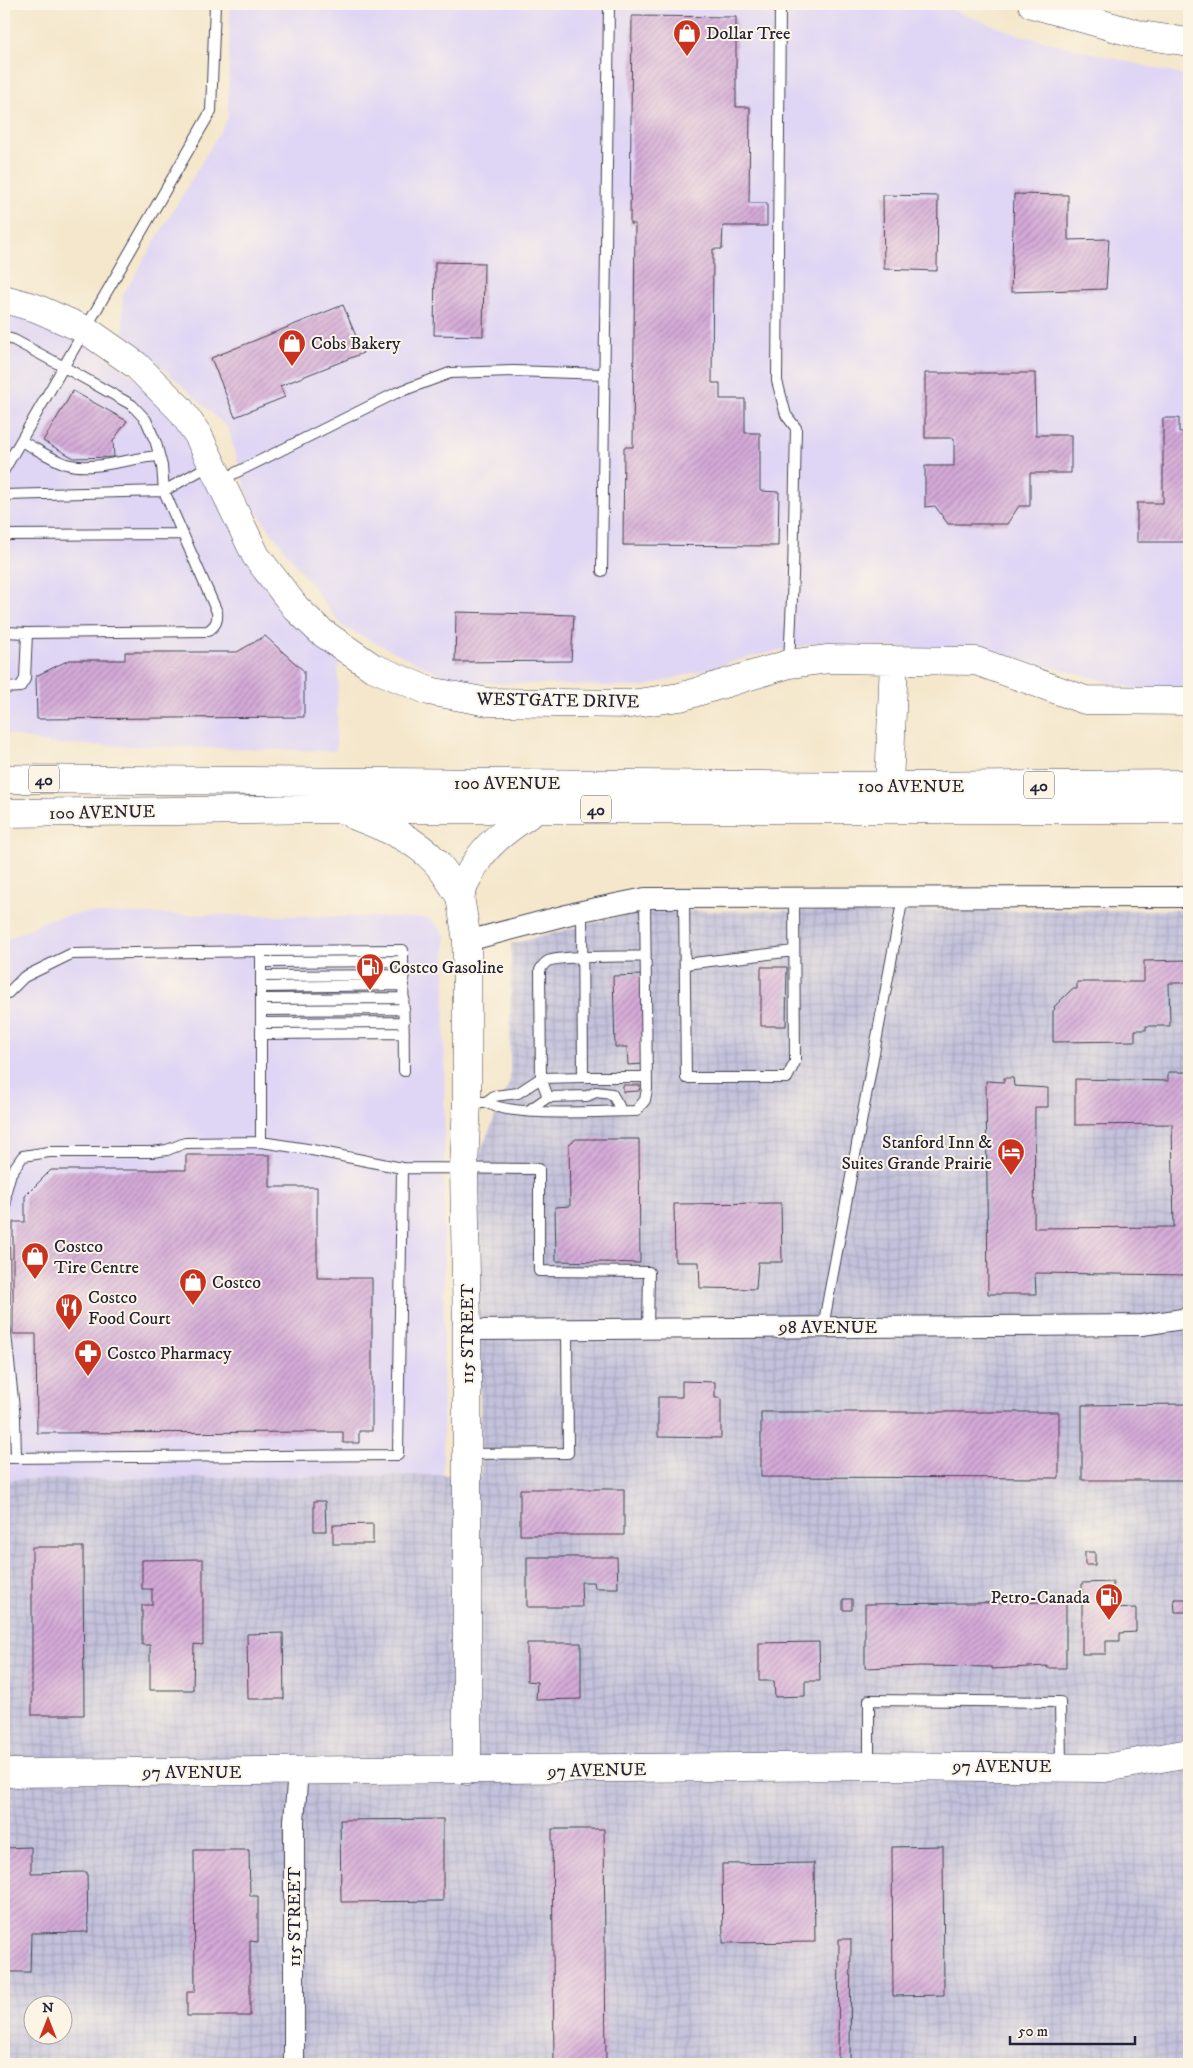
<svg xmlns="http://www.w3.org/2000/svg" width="1193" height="2068" font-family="'IM FELL DW Pica',serif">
<defs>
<pattern id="industrial-grid" width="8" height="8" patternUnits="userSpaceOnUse" patternTransform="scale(1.25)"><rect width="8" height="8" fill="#c3c1db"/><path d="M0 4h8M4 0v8" fill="none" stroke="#a7a6bd"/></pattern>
<pattern id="building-hatch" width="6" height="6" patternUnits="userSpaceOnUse" patternTransform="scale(1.25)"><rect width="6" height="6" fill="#d4aad8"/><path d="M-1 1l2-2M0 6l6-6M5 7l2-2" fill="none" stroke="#ac8ab0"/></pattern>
</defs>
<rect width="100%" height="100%" fill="#fcf5e5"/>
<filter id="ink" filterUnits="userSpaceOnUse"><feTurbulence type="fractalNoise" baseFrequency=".02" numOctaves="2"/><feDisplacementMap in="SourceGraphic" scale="10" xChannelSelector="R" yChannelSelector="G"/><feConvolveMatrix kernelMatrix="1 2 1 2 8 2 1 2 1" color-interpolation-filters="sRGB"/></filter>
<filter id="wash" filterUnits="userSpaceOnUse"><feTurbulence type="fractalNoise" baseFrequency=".0096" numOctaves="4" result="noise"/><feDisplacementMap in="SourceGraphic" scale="20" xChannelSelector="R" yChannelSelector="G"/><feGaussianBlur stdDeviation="1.12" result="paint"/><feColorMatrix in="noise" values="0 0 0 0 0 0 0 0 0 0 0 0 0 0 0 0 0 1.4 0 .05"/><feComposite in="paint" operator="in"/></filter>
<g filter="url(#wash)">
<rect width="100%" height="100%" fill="#f4e7cc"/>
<path fill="#dfd5f5" d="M230,4h707l79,30 173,43v611l-53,1 -145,-38 -180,-7 -67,14 -101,29 -186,-5 -115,-56 -92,-123 -22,-75 -105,-97v-36l105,-177z
M4,299l32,9 144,101 59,117 100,118 -3,107 -285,-7 -47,-11z
M84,913l346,5 15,17 -2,540 -439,5v-539l46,-22z"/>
<path fill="url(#industrial-grid)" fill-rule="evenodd" d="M1189,910v1154h-1185v-584l439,-5 38,2 -4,-317 33,-79 1,-137 128,-33zM32,2006h30v30h-30z"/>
<g id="blocks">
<path fill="url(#building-hatch)" d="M632,16l104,1v90h14l-1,96h18v23h-44l-1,23h-9l-1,134h8v16h25v34h15v58l19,1 -1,54 -155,-1 1,-98h9l2,-223h-5z
M1014,194l54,1v45l41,-1 -3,50 -95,3z
M883,195l55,1 -1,75 -53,-2z
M435,262l49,1 -1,73 -49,-1z
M343,305l20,48 -83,33 5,11 -50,20 -24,-59z
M925,373h110l1,62h35v38h-41v33h-11l-12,18h-59l-13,-18 -10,1v-41h29v-28h-29z
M73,391l54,30 -14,20 1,16 -40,1 -31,-17z
M1163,418h16v14h10v110h-52v-39h26z
M456,612l118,3 -3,46 -116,1z
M265,636l39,35v46l-267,2 -1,-43 33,-16h56v-8h112z
M1189,960v23h-20l1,43h-24v4h-11v11l-82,1v-31l2,-2 -1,-2 18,-18h5v-7h67v-21z
M761,967h26l-1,59h-25z
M642,975l2,89 -16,1 -1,-18h-12l-2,-71z
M1168,1072h21v203l-154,-2 1,21h-48l-2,-213 18,1v-4h9l1,8 34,2v19h-13l-1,121 140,-1 -2,-103 -97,1v-46l93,2z
M623,1085h17l-1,6 -16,1z
M576,1139h63l1,124 -84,-2 -1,-54 15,-1 -1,-62z
M186,1155h84v32h47v91h55v153h-13v12h-16v-11l-306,1 -1,-99h-23v-112h12v-26l26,-26h135z
M781,1203l1,59h-24l-2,27 -56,-1 -1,-26h-24l-1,-58z
M682,1381l33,1v16h6v40l-63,-1v-40h24z
M1186,1404v76h-104v-75z
M761,1412h298v66l-298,-1z
M520,1489h104v46h-104z
M314,1501h11l1,30h-12z
M373,1524v20h-40v-19z
M32,1547h51l1,168h-52z
M1085,1552h10v13h-10z
M527,1557h90l1,31h-23l-1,-6h-13l1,25h-55z
M203,1559v86l-9,-1 -1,46h-43v-45h-8v-40h10v-16h-10v-29z
M1113,1582v27l23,-1v24l-16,1v8h-14v13h-24v-71z
M843,1599h9v11h-9z
M1174,1599h12v13h-11z
M1066,1602v66h-19v-2l-55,3v-2l-72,-1 -55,2v-64z
M283,1633l1,66h-36l-1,-65z
M819,1642l1,39h-15v15l-30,1 -1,-16h-15v-38z
M527,1643h54v56l-45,1 1,-18 -10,-1z
M443,1819v82l-102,1 -1,-82z
M552,1829h52l2,235h-52z
M943,1846l1,149 -51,1 -1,-149z
M31,1847v26l56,-1 1,60 -57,1 -1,39h-26v-124z
M194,1850h55l1,46h8v46l-8,-1v75h-63v-24h8z
M814,1863l1,79 -92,1 -1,-79z
M839,1939h12l-1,121h-12z"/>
</g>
</g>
<g filter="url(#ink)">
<use href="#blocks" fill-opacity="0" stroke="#424051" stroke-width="1"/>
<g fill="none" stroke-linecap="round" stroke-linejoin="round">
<g stroke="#424051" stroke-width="12">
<path id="lane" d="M780,4l-3,377 9,34 10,13 -3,148 -4,87
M4,337l10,3 50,27 68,38 14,15 10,23 6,23 2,25 -160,4
M21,441c14,7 30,18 45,23 27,8 66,-7 93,-8
M4,470l207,-359 4,-107
M221,480l175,-87 54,-20 63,-2 92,3
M4,535l179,-1
M602,571l7,-567
M4,632l23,1 -2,46 -5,8 -16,1
M27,633l181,-2c8,-6 10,-10 9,-19l-53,-121 46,-26
M684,898l2,180h101l8,-16 -1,-165
M582,911l1,166 -42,1 -1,-108c2,-3 4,-7 8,-9 12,-6 79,-4 97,-5
M261,951l142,-1 1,121
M261,962l142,-1
M685,964l109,-13
M261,976l143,-1
M261,987l143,-2
M4,993h4l16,-16 47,-23 190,-3v191
M261,999l143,-1
M261,1010l143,-1
M261,1023l143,-1
M261,1034l143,-1
M583,1077h64
M480,1102h6l8,-6 24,-3 23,-15 7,19
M486,1102c24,16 117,9 150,9l9,-11 2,-11 -2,-191
M528,1111l20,-14 39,-1 9,-4 16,2 7,12v5
M823,1327l80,-430
M468,1454l100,-1 -1,-123
M4,1458l394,-3 4,-287 137,1v102l110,1 -1,57
M16,1458l-1,-40 -10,-93 -1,-87 2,-47 5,-18 12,-17 26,-4h103l15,-2 18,-7 76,-1 46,7 95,19
M869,1765v-65l191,2 1,64"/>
</g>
<g stroke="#424051" stroke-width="22">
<path id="street" d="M467,941l115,-30 63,-13 544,-1
M467,1330l675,-5 47,-7
M294,2064v-243l4,-50"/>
</g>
<g stroke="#424051" stroke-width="29">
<path id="secondary" d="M1032,4l109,31 48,7
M4,299l32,9 50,22 50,35 44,44 18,26 58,121 40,52 24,23 52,36 57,24 59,11 142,2 50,-7 109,-33 39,-5 66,1 82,1 109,39 104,1
M889,786l5,-126
M460,896l7,45v161l-3,66 3,162v441
M4,1773l865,-7 236,2 84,-15"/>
</g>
<g stroke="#424051" stroke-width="29">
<path id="primary" d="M4,779l885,7 300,-2
M4,813l334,-4h851
M353,815c30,12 59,22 82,46 10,10 17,24 25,35
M460,896c16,-46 37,-60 77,-87"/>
</g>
<use href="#lane" stroke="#fff" stroke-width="10"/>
<use href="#street" stroke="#fff" stroke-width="20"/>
<use href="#secondary" stroke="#fff" stroke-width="28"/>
<use href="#primary" stroke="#fff" stroke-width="28"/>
</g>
</g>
<defs>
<g id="shop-pin" transform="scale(1.4375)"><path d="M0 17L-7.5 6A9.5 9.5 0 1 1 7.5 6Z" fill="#c8321e" stroke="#fcf5e5"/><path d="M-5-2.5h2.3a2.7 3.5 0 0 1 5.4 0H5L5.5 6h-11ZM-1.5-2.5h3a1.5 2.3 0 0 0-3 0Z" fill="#fff"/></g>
<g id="fuel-pin" transform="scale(1.4375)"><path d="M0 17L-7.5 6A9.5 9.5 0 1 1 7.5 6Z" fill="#c8321e" stroke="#fcf5e5"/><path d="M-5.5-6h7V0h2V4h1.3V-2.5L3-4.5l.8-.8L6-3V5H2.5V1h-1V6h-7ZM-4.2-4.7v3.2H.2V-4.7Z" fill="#fff"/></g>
<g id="hotel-pin" transform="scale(1.4375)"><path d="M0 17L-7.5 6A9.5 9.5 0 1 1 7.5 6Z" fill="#c8321e" stroke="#fcf5e5"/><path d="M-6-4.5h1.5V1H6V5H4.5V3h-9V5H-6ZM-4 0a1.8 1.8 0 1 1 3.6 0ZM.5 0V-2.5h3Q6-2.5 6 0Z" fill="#fff"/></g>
<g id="restaurant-pin" transform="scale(1.4375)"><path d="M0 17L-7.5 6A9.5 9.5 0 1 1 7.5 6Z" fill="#c8321e" stroke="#fcf5e5"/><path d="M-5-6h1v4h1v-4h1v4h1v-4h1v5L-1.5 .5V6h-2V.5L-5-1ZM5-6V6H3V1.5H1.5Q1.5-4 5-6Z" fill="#fff"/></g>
<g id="pharmacy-pin" transform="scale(1.4375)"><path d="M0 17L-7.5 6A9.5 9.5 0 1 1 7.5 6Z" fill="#c8321e" stroke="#fcf5e5"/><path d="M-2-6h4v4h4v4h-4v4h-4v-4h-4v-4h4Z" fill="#fff"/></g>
</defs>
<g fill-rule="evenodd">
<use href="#shop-pin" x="687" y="33"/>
<use href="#shop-pin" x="292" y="343"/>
<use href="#fuel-pin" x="370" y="967"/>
<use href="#hotel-pin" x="1011" y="1152"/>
<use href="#shop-pin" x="35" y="1256"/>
<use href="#shop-pin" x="193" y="1282"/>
<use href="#restaurant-pin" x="69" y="1307"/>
<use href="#pharmacy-pin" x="88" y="1353"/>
<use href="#fuel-pin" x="1109" y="1597"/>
</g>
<g text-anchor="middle" stroke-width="4" stroke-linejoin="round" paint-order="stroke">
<g fill="#fcf5e5" stroke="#63616e" stroke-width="1">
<rect x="29" y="765.5" width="30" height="27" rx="4"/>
<rect x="1024" y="771.5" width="30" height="27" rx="4"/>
<rect x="581" y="795.5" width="30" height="27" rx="4"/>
</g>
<g font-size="16" font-weight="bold" fill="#22223b">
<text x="44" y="785">40</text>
<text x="1039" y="791">40</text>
<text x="596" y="815">40</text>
</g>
<g font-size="18" fill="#22223b" stroke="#fcf5e5" text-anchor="start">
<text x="706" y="39">Dollar Tree</text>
<text x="311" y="349">Cobs Bakery</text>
<text x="389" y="973">Costco Gasoline</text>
<text x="992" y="1148" text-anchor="end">Stanford Inn &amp;<tspan x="992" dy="21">Suites Grande Prairie</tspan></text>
<text x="54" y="1252">Costco<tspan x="54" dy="21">Tire Centre</tspan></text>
<text x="212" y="1288">Costco</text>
<text x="88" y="1303">Costco<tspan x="88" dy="21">Food Court</tspan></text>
<text x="107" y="1359">Costco Pharmacy</text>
<text x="1090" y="1603" text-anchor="end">Petro-Canada</text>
</g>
<g font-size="18" fill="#22223b" stroke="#fcf5e5">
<text transform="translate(558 700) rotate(1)" y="6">WESTGATE DRIVE</text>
<text x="507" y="789">100 AVENUE</text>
<text x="911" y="792">100 AVENUE</text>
<text transform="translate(102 812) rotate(-1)" y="6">100 AVENUE</text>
<text x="828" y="1333">98 AVENUE</text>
<text transform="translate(467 1334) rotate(-90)" y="6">115 STREET</text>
<text x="1002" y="1772">97 AVENUE</text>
<text transform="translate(597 1770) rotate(-1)" y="6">97 AVENUE</text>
<text x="192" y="1778">97 AVENUE</text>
<text transform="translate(294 1917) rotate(-90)" y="6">115 STREET</text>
</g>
</g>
<rect width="1193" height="2068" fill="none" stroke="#fcf5e5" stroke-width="20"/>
<g transform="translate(48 2020)"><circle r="24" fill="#fcf5e5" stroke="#a5a1a1"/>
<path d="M0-4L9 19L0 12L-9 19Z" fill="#c8321e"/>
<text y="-8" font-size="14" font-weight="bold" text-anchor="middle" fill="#22223b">N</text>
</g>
<path d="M1010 2036v8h125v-8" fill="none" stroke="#22223b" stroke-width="2.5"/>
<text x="1018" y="2036" font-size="15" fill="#22223b" stroke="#fcf5e5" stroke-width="4" paint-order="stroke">50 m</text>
</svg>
